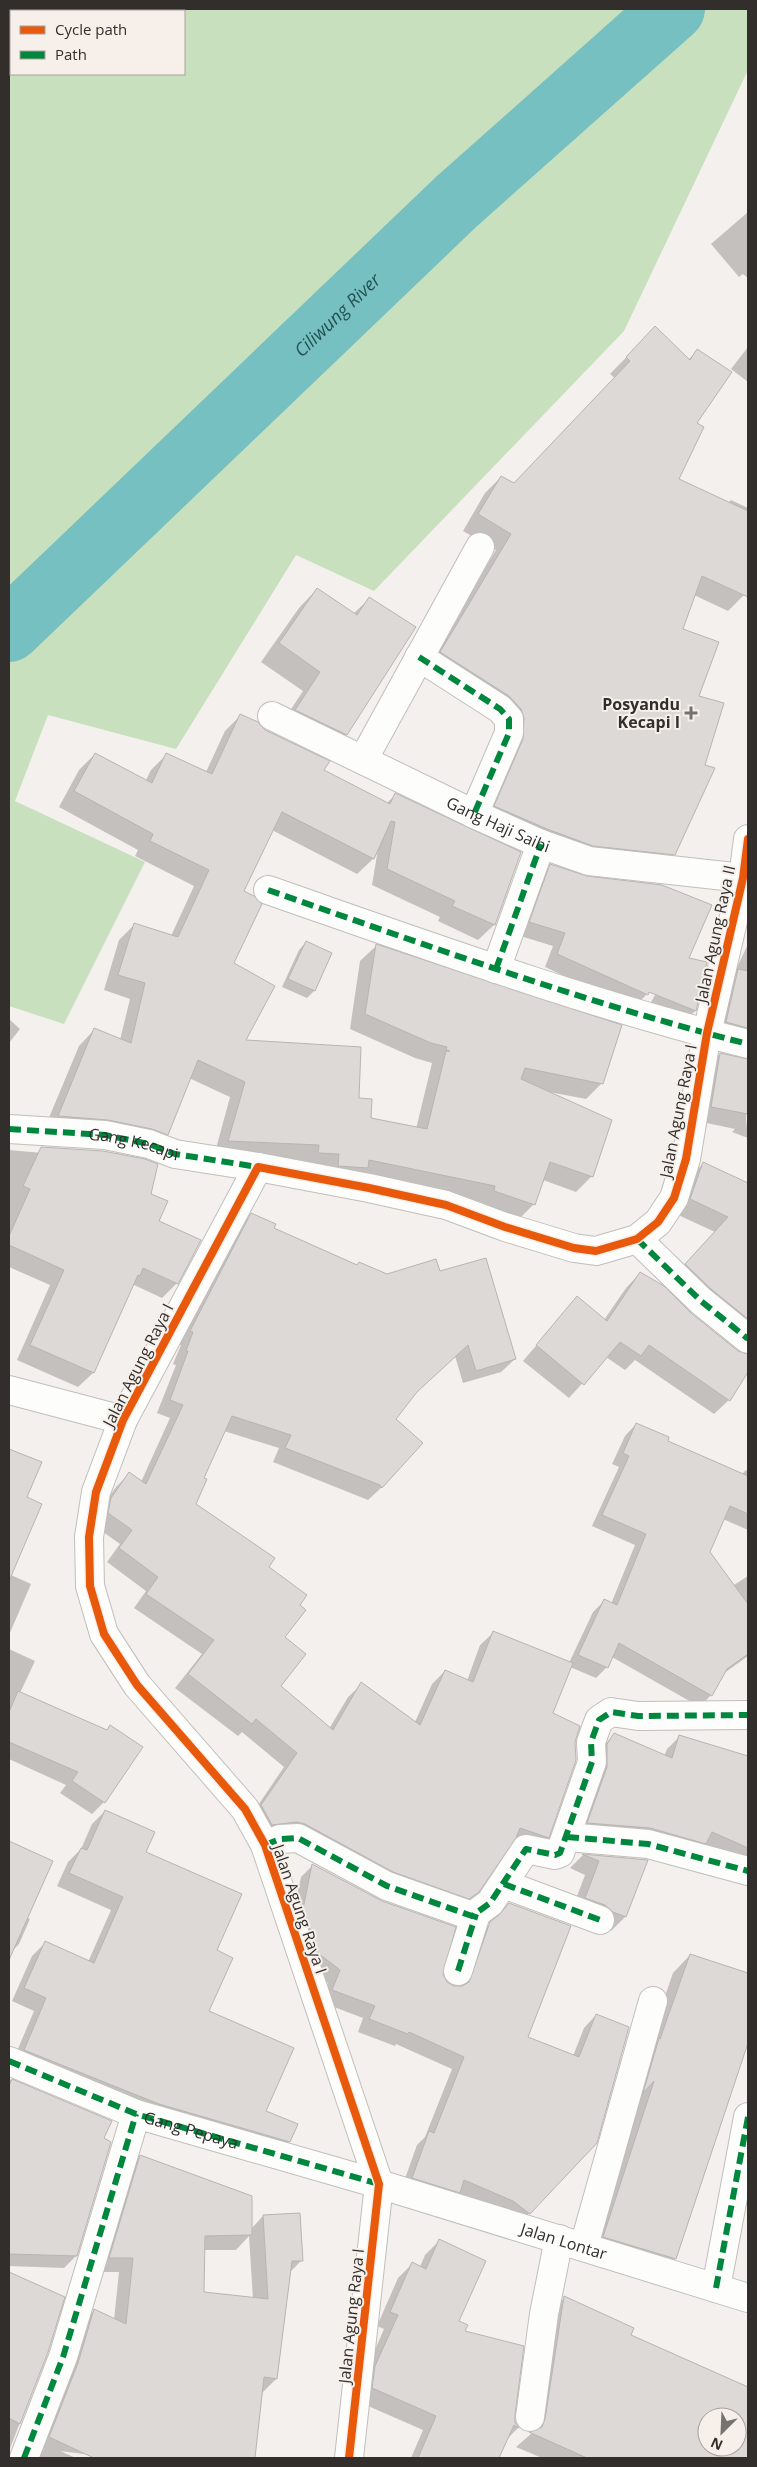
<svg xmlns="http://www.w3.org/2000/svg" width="757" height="2467" font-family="'Open Sans',sans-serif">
<rect width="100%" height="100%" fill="#f4f0ed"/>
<path fill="#c8e0bd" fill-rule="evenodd" d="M9,9h739v61l-124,261 -250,260 -78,-36 -120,194 -128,-34 -33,86 130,61 -81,162 -55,-18zM11,11h173v63h-173z"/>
<path fill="#0003" fill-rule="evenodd" d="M748,212v66l-5,-4 -4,3 -28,-33z
M655,328l33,32 9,-9 -2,73 -18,55 51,24 3,-3 17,8v78l-4,9 -16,16 -34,-16 -13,35 17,67 5,69 -29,88 -16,17 -179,-49 26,-96 -80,-57 71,-119 -33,-19 22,-38 16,-16 13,7 101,-106 -5,-4z
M748,347v35l-17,-13z
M317,589l36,25 16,-15 -23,135 -19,18 -49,-23 25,-38 -42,-29 38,-54z
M241,715l81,56 65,32 8,-8 125,58 -26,72 -16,15 -40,-19 2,-4 -68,-32 6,-36 -5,10 -16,15 -85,-44 -29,62 -11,71 12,79 114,57 11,20 47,10 16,-66 -17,-5 -65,-29 10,-68 16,-15 225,138 -15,15 -37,-7 43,84 -16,16 -33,-12 -9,24 -16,16 -39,-13 2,-5 -123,-25 -55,-9v-8l-89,-4 16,-59 -41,-19 -22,56 -16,16 -108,-18 36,-86 15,-16 26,10 10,-41 -26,-9 15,-50 16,-16 36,12 23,-50 -59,-30 3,-6 -79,-43 20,-37 16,-16 50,28 6,-12 15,-15 40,17 19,-41z
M551,865l36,13 91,16 -32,101 -13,13 -88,-41 8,-21 -36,-11 21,-57z
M306,942l24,12 -16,37 -7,7 -25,-11 17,-37z
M748,944v110l-36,-17 21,-61z
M706,963l-11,48 -14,14 -35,-14 22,-39z
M9,1019l11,10 -11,14z
M720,1054l28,6 -2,59 2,19 -16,-6 3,-3 -38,-8 8,-52z
M9,1150l45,4 96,41 27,88 -15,15 -30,-14 -39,89 -15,14 -61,-27 33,-75 -41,-18z
M703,1164l45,21v164l-77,-70 44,-47 -39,-18 12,-36z
M252,1214l20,15 84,37 31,10 52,-3 76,86 -14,13 -38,11 -8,-27 -42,39 -18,24 -13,68 -14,13 -95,-38 6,-14 -55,-17 -22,48 -8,25 73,63 31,38 -14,32 -5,50 50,42 19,-32 14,-13 53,38 17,-38 13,-13 22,10 13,-36 14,-13 75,31 24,-51 11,-11 7,3 24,-59 -43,-19 27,-59 -7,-3 13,-28 11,-12 30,17 75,34 5,-5 2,2v58l-25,-11 -43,101 68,-44v80l-25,18 -12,21 -11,12 -88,-50 -5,10 -11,11 -26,-11 -19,47 -3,123 -14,13 -23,-8 -33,49 -14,14 -216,-85 36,-53 -42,-35 -4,4 -63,-48 27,-34 -68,-46 12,-17 -39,-29 13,-18 -24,-17 2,-14 18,-26 13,-13 12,8 29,-64 -13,-5 19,-48 -3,-1 8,-19 -3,-1 60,-116z
M640,1273l98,79 10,3v15l-19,30 -15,14 -79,-54 -10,10 -19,-13 -37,41 -46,-37 54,-63 27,22 22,-32z
M9,1450l31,13 -14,35 -15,77 20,9 -22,51z
M9,1649l26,12 -15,32 84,109 -12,12 -32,-21 6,-8 -57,-26z
M615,1734l49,22 3,-7 13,-13 68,22v115l-173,-37 27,-89z
M105,1811l40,42 70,98 -7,60 56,101 25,29 -13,13 -264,-91 22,-52 -22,-10 20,-45 13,-13 43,19 23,-52 -54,-24 11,-24 13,-13 11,-25z
M9,1842l42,19 -28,55 7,3 -11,25 -7,7 -3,-2z
M583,1855l63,6 -21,56 -14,14 -40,-19 14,-37 -15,-7z
M313,1865l128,109 5,9 7,4h7l18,-51 31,-32 17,134 47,18 11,-28 12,-13v127l-79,84 -116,-36 16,-45 8,-8 27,-68 -56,-25 -1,2 -37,-14 5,-14 -42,-16 7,-19 -22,-18 -15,-43 10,-45z
M690,1955l58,20v65l-73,219 -17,17 -72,-22 59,-200 28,-81z
M9,2079l102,43 -8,17 -27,117 -12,12 -55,-2z
M140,2156l111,73 12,-13 39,44 -13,13 -13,106 -15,15 -8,64h-138l-55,-7 16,7h-42l10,-9 -8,-1 43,-123 15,-14 20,9 5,-48h-24l31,-101zM249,2236l4,63 -50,-6 1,-43h32z
M439,2241l19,81 55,93 5,13 -12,12 -8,18h-87l12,-28 -64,-28 2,-20 23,-53 -7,-3 21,-48 14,-14 8,3 5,-12z
M9,2273l54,24 -16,55 -38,99z
M564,2298l65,38 119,59v63h-206l-26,-11 16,-14 18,-121zM707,2417h30v30h-30z"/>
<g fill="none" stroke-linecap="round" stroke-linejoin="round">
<path stroke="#76c0c1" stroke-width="64" id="s1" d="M9,630l447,-428 217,-193"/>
</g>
<path fill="#dcd9d7" stroke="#b8b4b2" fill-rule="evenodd" d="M655,326l35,34 7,-11 35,23 -35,51 7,4 -25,52 69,32v86l-46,-21 -19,53 36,13 -20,54 25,7 -19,62 10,3 -40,87 -82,-9 -46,-17 -53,-23 29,-67 1,-21 -3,-9 -12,-13 -69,-44 71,-118 -33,-20 23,-38 13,7 116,-122 -4,-4z
M317,588l40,27 12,-18 47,30 -69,108 -52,-25 25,-38 -41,-29z
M240,714l18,8 7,8 65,31 -6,9 66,34 5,-11 126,59 -26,73 -43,-19 3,-5 -68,-32 8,-47 -4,-1 -17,38 -92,-47 -38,79 10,5 8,8 -28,59 41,23 -29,54 115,7 -2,51 13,1 -1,19 56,11 19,-78h4l-4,-1 1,-3 -16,-4 -66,-29 11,-70 246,81 -19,59 -78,-16 -4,11 91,41 -19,57 -43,-15 -15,43 -41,-14 1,-5 -126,-26 -1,8 -30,-2 1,-12 -21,-1 1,-8 -91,-4 17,-59 -47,-22 -30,75 -16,-6 -44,-9 -50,-4 36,-88 37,15 14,-60 -27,-8 16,-52 44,14 31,-67 -59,-29 3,-7 -79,-43 21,-38 57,30 14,-30 46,21z
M550,864l37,12 75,9 50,20 -23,53 18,4 -11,49 -47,-19 -1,3 -91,-41 8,-21 -36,-11z
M306,941l26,12 -17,38 -27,-12z
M738,969l10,2v57l-22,-6z
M720,1053l28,6v55l-37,-7z
M41,1147l62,4 42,8 13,5 -7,30 17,7 -9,20 42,19 -23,44 -35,-16 -3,8 -2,-1 -44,98 -64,-28 34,-75 -55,-25v-9l21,-47 -7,-3z
M703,1162l45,21v136l-37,-30 -26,-25 43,-47 -38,-18z
M251,1213l25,11 -2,4 83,37 2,-3 28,12 49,-15 4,12 46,-13 30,101 -40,12 -8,-26 -51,47 -21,27 27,24 -41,45 -2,-3 -95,-37 6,-13 -59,-19 -28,62 3,1 -11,25 79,54 -6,9 38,28 -7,10 6,5 -21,27 21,17 -25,32 52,44 28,-48 59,43 25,-55 28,12 20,-51 80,32 -20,50 27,13 -5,16 1,18 -27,78 -29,-10 -4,10 -37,54 -10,7 -76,-27 -88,-48 -8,-2 -25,3 -11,-20 36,-52 -41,-34 -4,5 -64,-50 26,-34 -68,-46 12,-17 -39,-29 13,-18 -24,-17 3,-15 18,-26 17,12 37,-79 -13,-5 18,-49h-2l7,-19 -3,-1z
M640,1272l24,14 27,27 47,38 10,3v18l-18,29 -81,-56 -8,11 -21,-14 -36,43 -48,-40 41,-49 30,25z
M636,1423l33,14 -1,4 80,35v38l-18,-8 -20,46 38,52v50l-21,15 -15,27 -93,-53 -11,25 -30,-13 26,-56 13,6 29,-71 -44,-19 27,-59 -6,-3z
M9,1449l33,13 -15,35 15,7 -33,77z
M18,1691l89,39 3,-5 33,22 -38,56 -33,-22 6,-9 -69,-30v-30z
M614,1733l58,25 7,-23 69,21v92l-36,-16 -6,12 -56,-16 -63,-5 20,-56v-23z
M105,1810l50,22 -9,20 96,42 -25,56 16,8 -24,53 85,37 -28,63 32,13 -8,18 -131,-38 -135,-54 22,-52 -22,-10 21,-47 49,22 29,-66 -54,-24 12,-25 6,2z
M9,1841l44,20 -44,99z
M582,1854l66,6 -22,57 -13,-5 -8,-7 -20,-7 14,-37z
M312,1864l70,37 74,26 -13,47 4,8 7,4h8l7,-4 21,-60 9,-7 10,-12 62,23 -43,111 51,20 17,-43 33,13 -32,116 -67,71 -17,-13 -49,-21 -4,13 -48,-15 17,-47 5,2 30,-76 -55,-25 -1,2 -39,-15 6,-13 -43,-16 8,-20 -22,-17 -15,-44z
M690,1954l58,19v70l-72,216 -73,-22 51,-156 -11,12 16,-55 1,1z
M12,2079l100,42 -8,17 7,4 -34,114 -68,-2v-168z
M140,2155l112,41v39l-47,1 -1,56 64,7 -5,-84 37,-2 3,48h-11l-15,118 -13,-2 -9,81h-161l-45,-21 29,-74 16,-54 32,15 7,-66h-24z
M439,2239l47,22 -27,60 9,4 -3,6 59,15 -9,69v7l4,6 -5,-3 -15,33h-81l18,-42 -64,-28 3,-22 23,-51 -8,-3 22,-50 14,7z
M9,2272l56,25 -17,55 -28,72 -11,-6z
M564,2296l70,32 -3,7 117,52v71h-161l-58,-26 13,-5 3,-8zM707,2417h30v30h-30z"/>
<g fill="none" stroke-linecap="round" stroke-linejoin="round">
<g stroke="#c1bebc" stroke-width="30">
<g id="street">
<path d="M419,657l81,52 9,10v14l-35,81"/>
<path id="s2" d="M272,716l202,98 67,30 48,17 154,17"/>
<path d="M363,760l117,-213"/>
<path d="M268,890c158,55 317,113 480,154"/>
<path d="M496,969l45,-125"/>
<path id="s3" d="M9,1129l96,6 44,9 26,10 83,13"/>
<path d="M637,1239l64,62 47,38"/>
<path d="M9,1390l114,30"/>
<path d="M567,1837l81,7 100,27"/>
<path d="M265,1845l15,-6 18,-1 89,48 85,30 18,-13 36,-54 29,6 5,-2 32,-91 -1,-20 8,-22 12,-8 27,4 110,-1"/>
<path d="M504,1884l96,36"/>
<path d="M458,1971l18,-57"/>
<path id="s4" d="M9,2061l127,53 243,70 369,114"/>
<path d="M584,2246l69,-245"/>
<path d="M716,2288l32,-171"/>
<path d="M530,2417l14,-103 15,-75"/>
<path d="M24,2458l39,-101 73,-243"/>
</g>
</g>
<g stroke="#c1bebc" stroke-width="30">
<path id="secondary" d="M349,2458l30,-274 -114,-339 -20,-36 -108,-124 -33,-51 -14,-48 -1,-49 7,-45 27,-72 135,-253 111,21 77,17 59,22 69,21 22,3 41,-12 21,-17 16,-24 12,-39 21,-126 36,-155 5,-39"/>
</g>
<use href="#street" stroke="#fdfdfc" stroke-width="28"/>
<use href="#secondary" stroke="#fdfdfc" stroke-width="28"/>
<g stroke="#00873e" stroke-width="6" stroke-dasharray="12 6" stroke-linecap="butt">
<path d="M419,657l81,52 9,10v14l-35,81"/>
<path d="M268,890c158,55 317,113 480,154"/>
<path d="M496,969l45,-125"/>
<path d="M9,1129l96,6 44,9 26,10 83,13"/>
<path d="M637,1239l64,62 47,38"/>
<path d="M567,1837l81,7 100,27"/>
<path d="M265,1845l15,-6 18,-1 89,48 85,30 18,-13 36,-54 29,6 5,-2 32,-91 -1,-20 8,-22 12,-8 27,4 110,-1"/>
<path d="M504,1884l96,36"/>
<path d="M458,1971l18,-57"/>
<path id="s5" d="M9,2061l127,53 243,70"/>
<path d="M716,2288l32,-171"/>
<path d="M24,2458l39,-101 73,-243"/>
</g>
<g stroke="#f7f0ea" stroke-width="11">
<path id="cycleway" d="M349,2458l30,-274 -114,-339 -20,-36 -108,-124 -33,-51 -14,-48 -1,-49 7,-45 27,-72 135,-253 111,21 77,17 59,22 69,21 22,3 41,-12 21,-17 16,-24 12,-39 21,-126 36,-155 5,-39"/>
</g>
<use href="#cycleway" stroke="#e8590c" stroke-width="8"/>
</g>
<path fill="#757270" stroke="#f7f0ea" stroke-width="2" d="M688.5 705.5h5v5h5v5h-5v5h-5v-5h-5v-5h5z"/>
<g text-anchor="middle" stroke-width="4" stroke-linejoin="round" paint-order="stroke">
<g font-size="16" font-weight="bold" fill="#312e2c" stroke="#f7f0ea" text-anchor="end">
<text x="680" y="710">Posyandu<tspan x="680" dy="18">Kecapi I</tspan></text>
</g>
<g font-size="16" fill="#312e2c" stroke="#f7f0ea">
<text dy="6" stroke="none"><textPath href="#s2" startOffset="251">Gang Haji Saibi</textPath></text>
<text transform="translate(715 934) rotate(-78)" y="6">Jalan Agung Raya II</text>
<text transform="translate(678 1111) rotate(-79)" y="6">Jalan Agung Raya I</text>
<text dy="6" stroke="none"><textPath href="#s3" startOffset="126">Gang Kecapi</textPath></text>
<text transform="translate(138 1365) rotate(-63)" y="6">Jalan Agung Raya I</text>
<text transform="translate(300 1909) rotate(71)" y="6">Jalan Agung Raya I</text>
<text dy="6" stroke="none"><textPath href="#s5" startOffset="195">Gang Pepaya</textPath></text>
<text dy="6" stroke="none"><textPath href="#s4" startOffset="584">Jalan Lontar</textPath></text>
<text transform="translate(351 2316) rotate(-84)" y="6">Jalan Agung Raya I</text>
</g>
<g font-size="18" font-style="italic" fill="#245253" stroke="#f7f0ea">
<text dy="6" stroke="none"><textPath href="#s1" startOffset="455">Ciliwung River</textPath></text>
</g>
</g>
<rect width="757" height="2467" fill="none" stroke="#312e2c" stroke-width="20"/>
<rect x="10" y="10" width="175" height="65" fill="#f7f0ea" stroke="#a8a29e"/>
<rect x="20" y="26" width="25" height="8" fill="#e8590c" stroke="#a8a29e"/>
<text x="55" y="35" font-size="15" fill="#312e2c">Cycle path</text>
<rect x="20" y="51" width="25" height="8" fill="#00873e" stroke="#a8a29e"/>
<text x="55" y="60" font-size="15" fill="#312e2c">Path</text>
<g transform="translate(722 2432) rotate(204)"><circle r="24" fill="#f7f0ea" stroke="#a8a29e"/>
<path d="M0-4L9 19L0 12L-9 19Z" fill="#757270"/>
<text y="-8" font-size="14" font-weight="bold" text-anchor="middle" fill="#312e2c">N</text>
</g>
</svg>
